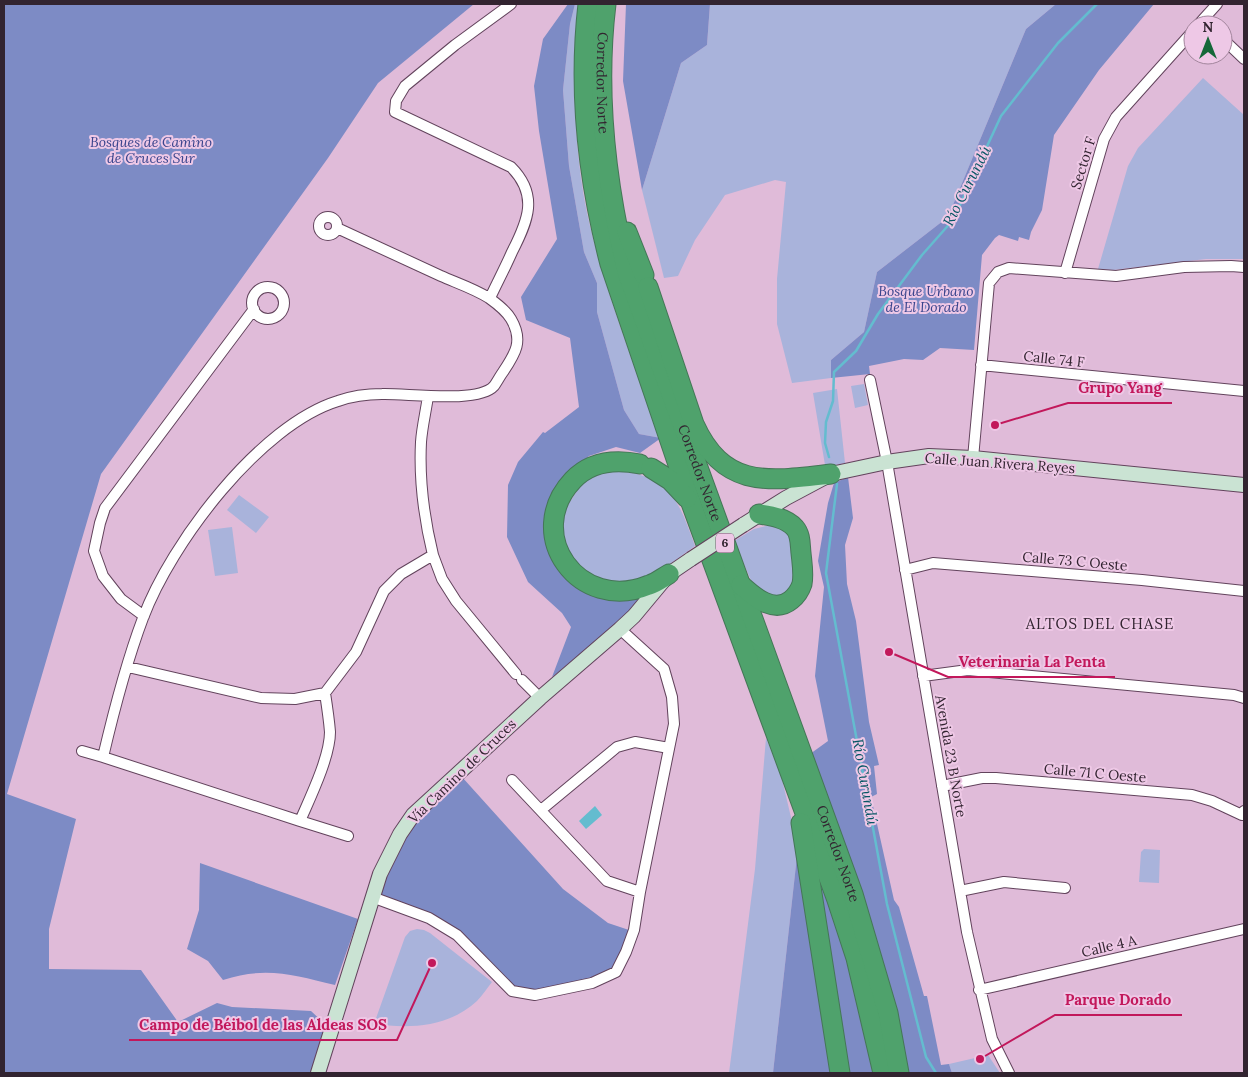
<svg xmlns="http://www.w3.org/2000/svg" width="1248" height="1077" font-family="Lora,serif">
<rect width="100%" height="100%" fill="#e0bbd9"/>
<path fill="#a9b3db" d="M575,4h5c-8,73 -7,150 10,222 18,72 45,142 71,212l-22,-4 -15,-24 -16,-58 -11,-40v-29l-13,-31 -15,-86 -6,-76 7,-66z
M710,4h346l-30,25 -78,188 -71,55 -13,60 -33,28v18l-39,5 -15,-59v-45l9,-97 -11,-2 -50,15 -30,45 -17,36 -14,2 -22,-88 39,-127 26,-18z
M1203,78l41,37v144h-38l-93,11 -15,-1 30,-103 10,-18z
M864,384l4,21 -13,3 -4,-22z
M837,389l8,74 -14,3 -6,-1 -12,-72z
M624,468c10,6 23,8 33,14 22,14 29,40 38,64l-22,16 -36,19 -31,3 -27,-16 -15,-23 -2,-31 24,-37 5,-3z
M239,495l30,22 -13,16 -29,-23z
M770,525l21,7 4,55 -17,12 -25,-14 -19,-44 20,-12z
M232,527l6,46 -23,3 -7,-46z
M766,738l15,37 17,72 -25,226h-44l26,-204z
M1144,849l16,1 -1,33 -20,-1 2,-30z
M417,929l7,1 6,3 62,49c-5,6 -9,13 -15,19 -28,26 -66,28 -103,23l31,-87 5,-6z
M988,1055l12,18h-48l-3,-9z"/>
<path fill="#7d8bc5" d="M4,4h470l-96,79 -50,75 -227,316 -94,320 69,25 -27,110v40l92,1 37,52 39,-19 15,4 79,4 16,15 -15,47h-308z
M568,4h7l-5,20 -7,66 6,76 15,86 13,31v29l11,40 16,58 15,24 22,4 -21,15 -24,-6 -27,9 -20,17 -18,44 38,71 57,1 -16,22 -31,29 -47,37 19,-50 -9,-14 -34,-31 -21,-45 1,-52 10,-23 25,-30 2,1 34,-26 -9,-69 -44,-18 -5,-23 36,-58 -18,-108 -5,-45 9,-47z
M626,4h84l-3,41 -26,18 -39,127 -19,-109z
M1056,4h98l-55,66 -45,65 -12,75 -11,22 -2,8 -10,-3 -1,4 -19,-6 -4,3 -13,17 -8,95 -34,-2 -17,12 -19,-1 -35,7 1,8 -39,4v-18l33,-28 13,-60 71,-55 78,-188z
M848,477l5,41 -8,27 2,39 9,37 13,101 10,43 -5,1 3,28 -6,3 23,103 5,7 25,89h3l14,69 8,-1 3,9h-45l-97,-319 18,-13 -13,-65 9,-89 -6,-26 10,-58 6,-20z
M462,777l101,112 45,34 24,8 -18,39 -23,11 -56,11 -21,-3 -55,-56 -83,-37 40,-78z
M798,847l37,226h-62z
M812,850l23,62 36,140 2,21h-29z
M200,863l158,56 -23,66c-42,-10 -69,-19 -112,-5l-15,-19 -21,-12 12,-39z"/>
<path fill="#64bccf" d="M595,806l7,9 -16,14 -7,-8z"/>
<g fill="none" stroke-linecap="round" stroke-linejoin="round">
<path stroke="#64bccf" stroke-width="2.5" d="M829,457l-4,-14 1,-21 7,-21 1,-29 22,-21 22,-37 44,-59 31,-35 48,-104 57,-73 39,-39
M837,484l-11,89 61,331 39,153 10,16"/>
<g stroke="#62435c" stroke-width="12">
<path id="street" d="M1198,25l19,-21
M1223,39l21,20
M319 226a9 9 0 1 1 18 0a9 9 0 1 1-18 0Z
M1065,273l39,-134 12,-22 77,-86
M252 303a16 16 0 1 1 32 0a16 16 0 1 1-32 0Z
M490,298c7,-15 15,-30 22,-46 16,-31 27,-57 -1,-85l-116,-55 1,-11 9,-15 50,-41 56,-41
M981,365l263,26
M870,380l17,82 80,470 25,107 17,34
M428,396c-2,15 -6,31 -7,46 -2,39 3,76 12,113
M973,458l16,-175 9,-11 11,-4 107,8 68,-9 47,-1 13,1
M905,570l28,-7 209,17 102,11
M144,616l-23,-17 -18,-23 -9,-25 6,-28 5,-15 149,-199
M128,667l133,31 34,1 30,-6 31,-41 28,-61 17,-17 32,-19 9,24 14,22 60,73
M923,676l45,-6 266,25 10,3
M522,680l18,18
M325,693c2,13 4,26 5,39 0,25 -20,66 -30,89l-197,-64c11,-47 23,-94 40,-139 28,-75 117,-193 195,-217 14,-5 29,-7 44,-7 24,-1 96,10 112,-8 3,-4 6,-10 9,-14 12,-18 21,-31 8,-53 -4,-7 -15,-16 -22,-21 -14,-9 -32,-15 -48,-22 -34,-16 -69,-32 -104,-48
M82,751l21,6
M512,780l95,101 33,11 34,-168 -2,-27 -8,-28 -44,-40
M942,786l40,-8h14l196,17 20,6 30,14 2,-4
M541,810l76,-63 18,-5 34,6
M300,821l48,15
M960,891l44,-9 61,6
M372,897l57,21 28,17 55,56 23,4 57,-12 24,-11 10,-20 8,-22 6,-38
M979,990l265,-61"/>
</g>
<g stroke="#62435c" stroke-width="16">
<path id="secondary" d="M743,525l43,-27 45,-24 56,-12 42,-6 44,2 271,27
M318,1073l62,-199 20,-40 13,-19 127,-117 80,-69 14,-13 35,-42 22,-15"/>
</g>
<g stroke="#457657" stroke-width="21">
<g id="highway">
<path d="M588,4c-10,87 0,176 22,260l81,239 146,397 19,58 27,115"/>
<path id="s1" d="M606,4c-11,91 0,182 22,271l225,619 35,119 11,60"/>
<path d="M627,232l17,43"/>
<path d="M648,287l46,137c30,66 75,57 137,50"/>
<path d="M640,464c-25,-5 -49,-3 -67,16 -51,54 6,134 76,105 7,-2 13,-7 20,-11"/>
<path d="M651,468l19,12 17,18"/>
<path d="M741,585c13,12 33,29 50,15 5,-4 9,-10 11,-16 2,-10 0,-21 -1,-31 -1,-8 0,-18 -6,-25 -9,-10 -23,-12 -36,-14"/>
<path d="M801,823l39,250"/>
</g>
</g>
<use href="#street" stroke="#fff" stroke-width="10"/>
<use href="#secondary" stroke="#cae3d3" stroke-width="14"/>
<use href="#highway" stroke="#4fa26c" stroke-width="19"/>
<g stroke="#62435c" stroke-width="16" stroke-linecap="butt">
<path id="secondary-bridge" d="M691,559l52,-34"/>
</g>
<use href="#secondary-bridge" stroke="#cae3d3" stroke-width="14"/>
</g>
<g text-anchor="middle" stroke-width="4" stroke-linejoin="round" paint-order="stroke">
<rect fill="#eec8e6" stroke="#6a5567" stroke-width="1" x="716" y="533.5" width="18" height="19" rx="4"/>
<g font-size="12" font-weight="bold" fill="#322430">
<text x="725" y="547">6</text>
</g>
<g font-size="14" fill="#322430" stroke="#eec8e6">
<text dy="5" stroke="none"><textPath href="#s1" startOffset="79">Corredor Norte</textPath></text>
<text transform="translate(1083 163) rotate(-73)" y="5">Sector F</text>
<text transform="translate(1054 359) rotate(6)" y="5">Calle 74 F</text>
<text transform="translate(1000 463) rotate(4)" y="5">Calle Juan Rivera Reyes</text>
<text dy="5" stroke="none"><textPath href="#s1" startOffset="484">Corredor Norte</textPath></text>
<text transform="translate(1075 561) rotate(5)" y="5">Calle 73 C Oeste</text>
<text transform="translate(951 756) rotate(80)" y="5">Avenida 23 B Norte</text>
<text transform="translate(462 771) rotate(-44)" y="5">Vía Camino de Cruces</text>
<text transform="translate(1095 773) rotate(5)" y="5">Calle 71 C Oeste</text>
<text dy="5" stroke="none"><textPath href="#s1" startOffset="889">Corredor Norte</textPath></text>
<text transform="translate(1109 946) rotate(-13)" y="5">Calle 4 A</text>
</g>
<g font-size="14" font-style="italic" fill="#39448c" stroke="#eec8e6">
<text x="151" y="147">Bosques de Camino<tspan x="151" dy="16">de Cruces Sur</tspan></text>
<text x="926" y="296">Bosque Urbano<tspan x="926" dy="16">de El Dorado</tspan></text>
</g>
<g font-size="15" font-style="italic" fill="#065664" stroke="#eec8e6">
<text transform="translate(967 186) rotate(-63)" y="5">Río Curundú</text>
<text transform="translate(865 782) rotate(80)" y="5">Río Curundú</text>
</g>
<g font-size="15" letter-spacing="1" fill="#322430" stroke="#eec8e6">
<text x="1100" y="629">ALTOS DEL CHASE</text>
</g>
</g>
<path fill="none" stroke="#c2185b" stroke-width="2" d="M995 425L1068 403H1172M889 652L948 677H1115M980 1059L1055 1015H1182M432 963L397 1040H129"/>
<g fill="#c2185b" stroke="#eec8e6" stroke-width="2">
<circle cx="995" cy="425" r="5"/>
<circle cx="889" cy="652" r="5"/>
<circle cx="980" cy="1059" r="5"/>
<circle cx="432" cy="963" r="5"/>
</g>
<g font-size="15" text-anchor="middle" font-weight="bold" fill="#c2185b" stroke="#eec8e6" stroke-width="4" stroke-linejoin="round" paint-order="stroke">
<text x="1120" y="393">Grupo Yang</text>
<text x="1032" y="667">Veterinaria La Penta</text>
<text x="1118" y="1005">Parque Dorado</text>
<text x="263" y="1030">Campo de Béibol de las Aldeas SOS</text>
</g>
<rect width="1248" height="1077" fill="none" stroke="#322430" stroke-width="10"/>
<g transform="translate(1208 40)"><circle r="24" fill="#eec8e6" stroke="#a3869d"/>
<path d="M0-4L9 19L0 12L-9 19Z" fill="#156839"/>
<text y="-8" font-size="14" font-weight="bold" text-anchor="middle" fill="#322430">N</text>
</g>
</svg>
